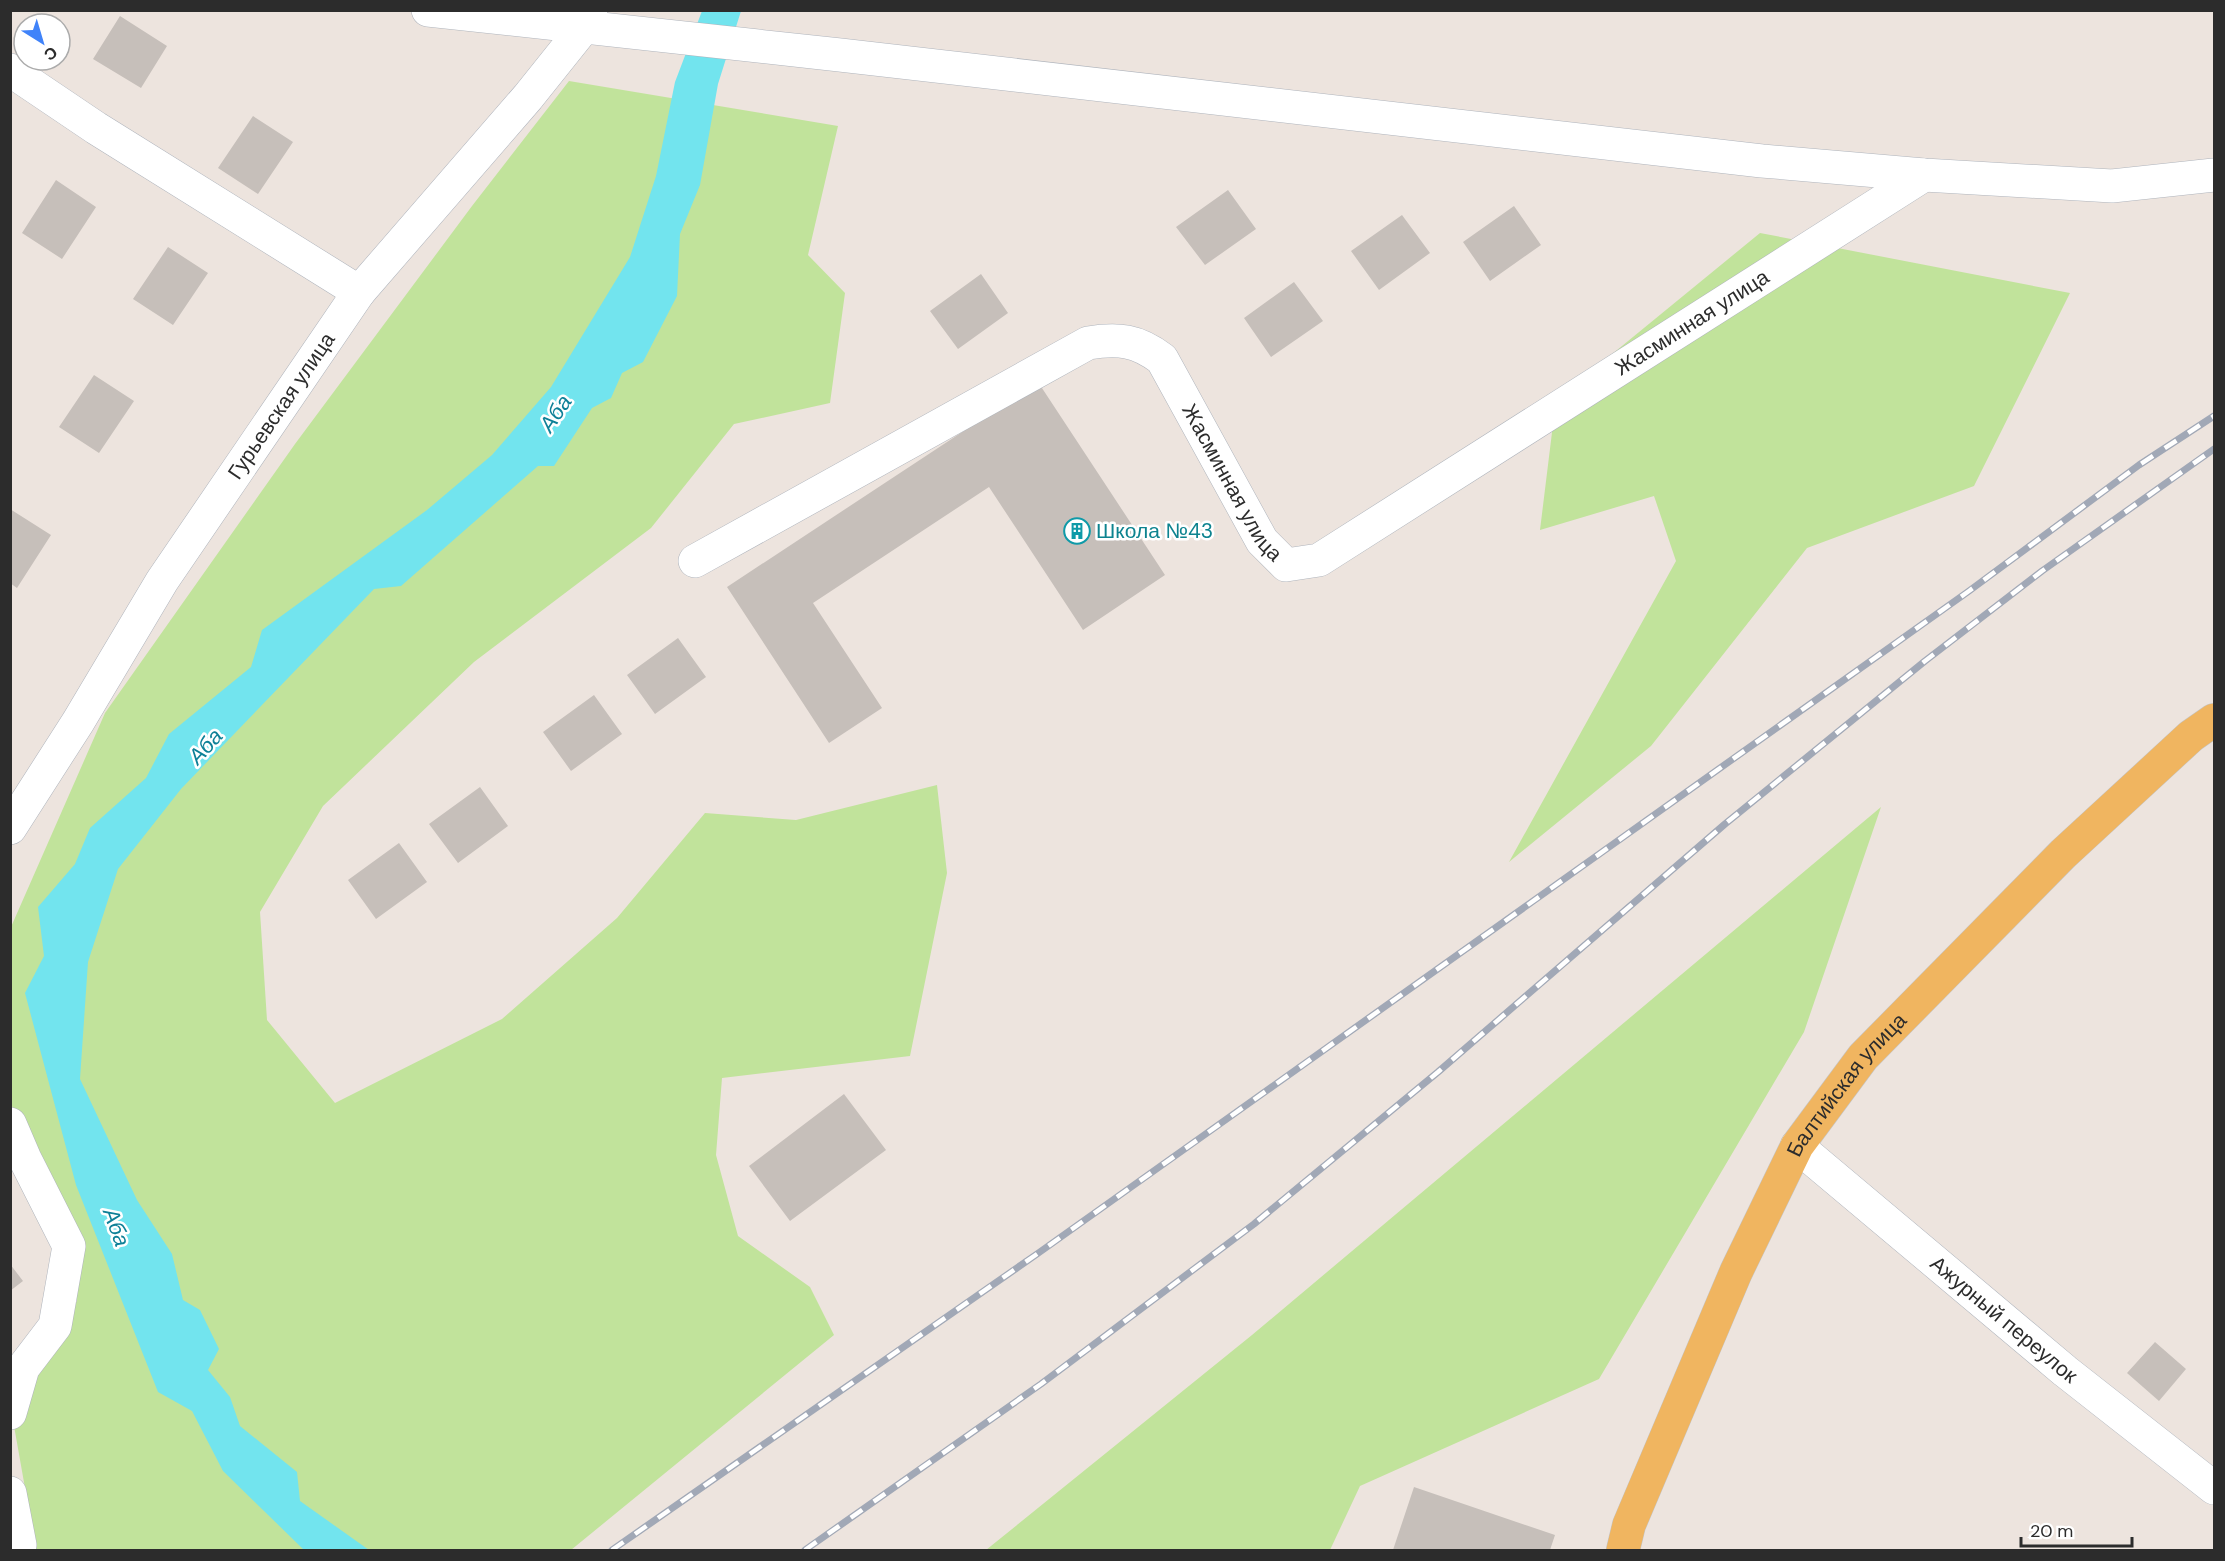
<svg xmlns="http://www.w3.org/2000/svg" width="2225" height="1561" font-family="'DM Sans',sans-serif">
<rect width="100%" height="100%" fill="#ede4de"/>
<path fill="#c1e39b" d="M569,81l269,45 -30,129 37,38 -15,110 -96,21 -83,104 -177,134 -151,144 -63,106 7,108 68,83 167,-84 115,-101 88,-105 91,7 141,-35 10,88 -37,183 -188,22 -6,77 22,81 72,51 24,48 -263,215h-535l-25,-141 -1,-15 67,-93 -32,-90 -34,-108v-176l94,-214 190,-269 177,-238z
M1760,233l310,60 -96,193 -167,62 -156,198 -142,116 167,-301 -22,-65 -114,34 16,-130z
M1881,807l-77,225 -205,347 -239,107 -30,64h-344l266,-215z"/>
<path fill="#72e4ee" d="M702,11h39l-23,73 -18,101 -20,49 -3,62 -34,66 -21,11 -11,25 -19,10 -38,58h-16l-137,120 -27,3 -193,200 -63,80 -30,93 -8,117 57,121 35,54 11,46 17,10 19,39 -11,21 22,27 10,29 57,46 3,29 69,49h-65l-81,-79 -31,-60 -34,-19 -82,-207 -51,-192 19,-37 -6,-49 37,-43 15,-36 56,-50 23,-44 82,-67 11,-37 165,-120 65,-55 59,-68 79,-130 26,-81 19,-94z"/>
<path fill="#c6bfba" d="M120,16l47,30 -26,42 -48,-29z
M253,116l40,26 -35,52 -40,-26z
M56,180l40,27 -34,52 -40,-26z
M1228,190l28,39 -51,36 -29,-38z
M1514,206l27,39 -51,36 -27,-39z
M1402,215l28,38 -51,37 -28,-39z
M168,247l40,26 -35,52 -40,-26z
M981,274l27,39 -50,36 -28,-38z
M1294,282l29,39 -52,36 -27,-39z
M94,375l40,26 -35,52 -40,-26z
M1038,382l127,193 -82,55 -94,-143 -176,116 69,105 -53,35 -102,-156z
M10,509l41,26 -34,53 -7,-5z
M678,638l28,39 -51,37 -28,-39z
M594,695l28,39 -51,37 -28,-39z
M480,787l28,39 -50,37 -29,-39z
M399,843l28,39 -51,37 -28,-39z
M844,1094l42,56 -96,71 -41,-55z
M10,1264l13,17 -13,10z
M2155,1342l31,27 -27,32 -32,-28z
M1414,1487l141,48 -5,15h-157z"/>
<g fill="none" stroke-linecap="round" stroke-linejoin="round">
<g stroke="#afb4bc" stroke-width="34">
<g id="minor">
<path d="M10,70l86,58 263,164"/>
<path id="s1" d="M695,561l393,-218c30,-5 49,-3 74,16l100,182 24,24 33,-5 605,-385"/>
<path id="s2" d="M10,828l68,-106 84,-141 197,-289 169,-195 56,-70 7,-17"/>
<path d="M10,1124l15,35 44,87 -14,80 -32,42 -13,45"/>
<path id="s3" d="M1797,1146l268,225 149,117"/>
<path d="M10,1493l10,52 -1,5"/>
</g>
</g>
<g stroke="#afb4bc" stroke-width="34">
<path id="secondary" d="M428,10l412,45 922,106 162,14 188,11 102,-11"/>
</g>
<g stroke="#c4c4c4" stroke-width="34">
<g id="primary">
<path id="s4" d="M1623,1550l6,-25 107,-253 61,-126 66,-89 200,-203 128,-118 23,-16"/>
</g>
</g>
<use href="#minor" stroke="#fff" stroke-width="33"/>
<use href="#secondary" stroke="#fff" stroke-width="33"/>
<use href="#primary" stroke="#f0b560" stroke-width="33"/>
<g stroke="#a1a8b6" stroke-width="7">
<path id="rail" d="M612,1550l425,-296 932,-663 170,-126 75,-49
M805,1550l236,-166 213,-160 184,-152 287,-248 200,-163 117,-90 172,-122"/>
</g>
<use href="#rail" stroke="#fff" stroke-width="4.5" stroke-dasharray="14" stroke-linecap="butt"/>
</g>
<defs>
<g id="building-ring" transform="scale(1.35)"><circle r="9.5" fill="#fff" stroke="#0f9aa8" stroke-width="1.5"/><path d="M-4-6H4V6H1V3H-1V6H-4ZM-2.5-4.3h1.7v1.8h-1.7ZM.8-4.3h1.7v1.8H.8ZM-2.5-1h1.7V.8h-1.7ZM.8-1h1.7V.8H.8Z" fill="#0f9aa8"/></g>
</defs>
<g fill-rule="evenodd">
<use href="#building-ring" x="1077" y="531"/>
</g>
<g text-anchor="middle" stroke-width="5" stroke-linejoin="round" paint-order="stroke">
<g font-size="21" fill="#2c2c2c" stroke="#fff">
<text dy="7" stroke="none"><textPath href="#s1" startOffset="1245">Жасминная улица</textPath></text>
<text dy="7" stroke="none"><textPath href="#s2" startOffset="502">Гурьевская улица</textPath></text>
<text dy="7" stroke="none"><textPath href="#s1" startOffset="670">Жасминная улица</textPath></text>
<text dy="7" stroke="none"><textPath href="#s4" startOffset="519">Балтийская улица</textPath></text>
<text dy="7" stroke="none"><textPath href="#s3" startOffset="270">Ажурный переулок</textPath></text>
</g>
<g font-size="21" fill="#0d838f" stroke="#fff" text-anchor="start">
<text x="1096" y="538">Школа №43</text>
</g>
<g font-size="22" font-style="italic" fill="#0e8097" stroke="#fff">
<text transform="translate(555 413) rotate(-56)" y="8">Аба</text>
<text transform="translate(205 746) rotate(-48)" y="8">Аба</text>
<text transform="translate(117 1227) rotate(70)" y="8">Аба</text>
</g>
</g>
<rect width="2225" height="1561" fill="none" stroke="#2c2c2c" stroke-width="24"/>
<g transform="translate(42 42) rotate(143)"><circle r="28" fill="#ffffff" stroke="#ababab" stroke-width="1.5"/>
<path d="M0-4.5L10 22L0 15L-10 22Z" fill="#4083f9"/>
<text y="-9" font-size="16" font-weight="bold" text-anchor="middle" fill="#2c2c2c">С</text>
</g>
<path d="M2021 1537v9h111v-9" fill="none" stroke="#2c2c2c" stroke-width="3"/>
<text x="2030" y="1537" font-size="18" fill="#2c2c2c" stroke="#ffffff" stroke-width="4.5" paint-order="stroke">20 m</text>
</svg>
